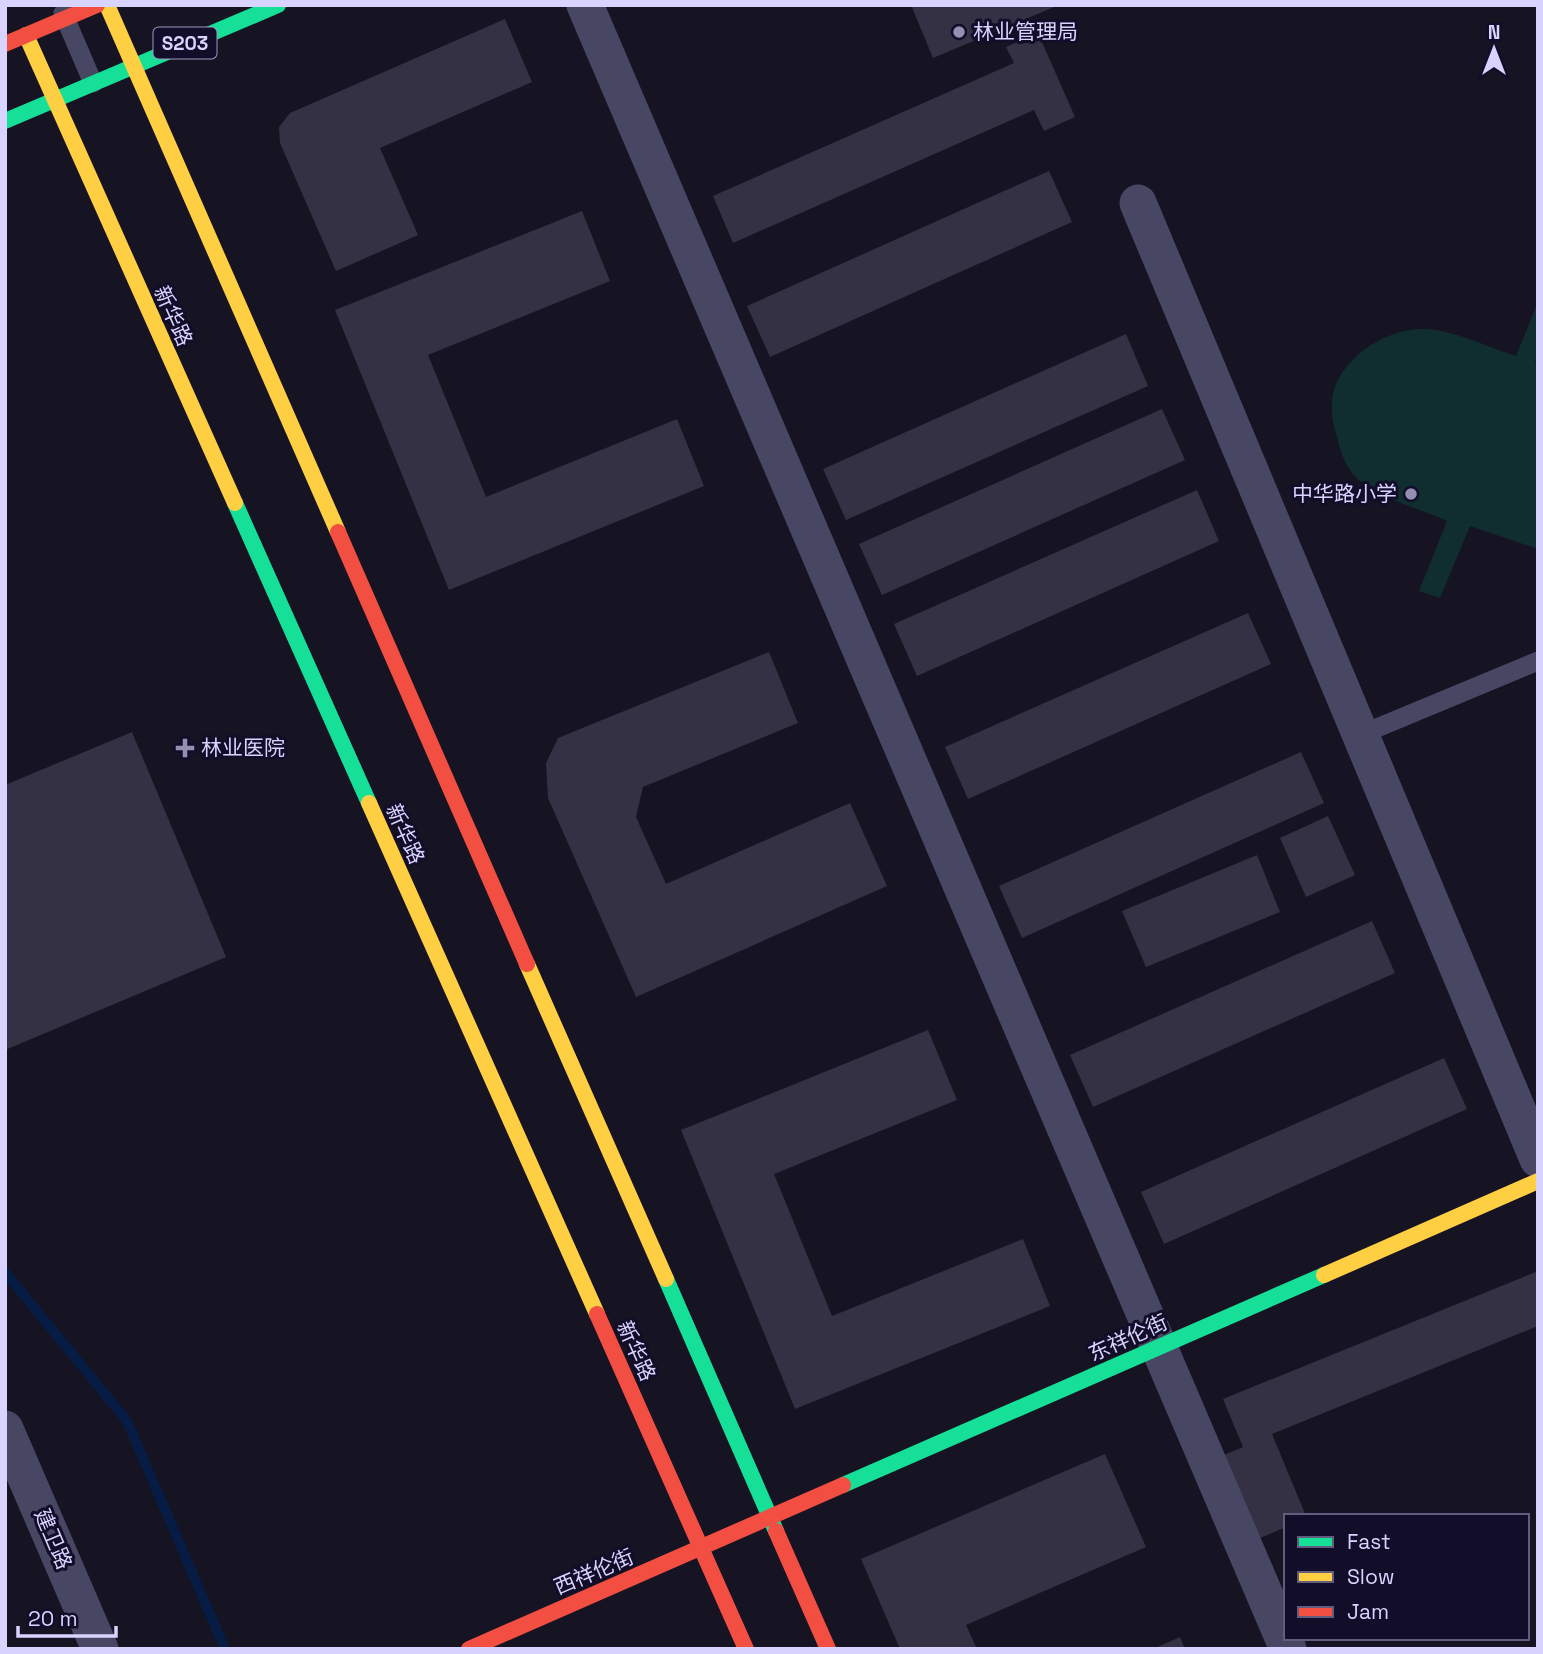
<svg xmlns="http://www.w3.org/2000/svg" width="1543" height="1654" font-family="'Space Grotesk','Noto Sans SC',sans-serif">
<rect width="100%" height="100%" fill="#161322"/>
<path fill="#102e2f" d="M1538,302v53l-3,7 3,1v186l-68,-23 -30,72 -21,-7 28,-70c-28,-13 -74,-24 -94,-47 -8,-9 -13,-23 -15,-34 -4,-12 -7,-24 -6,-37 2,-42 53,-75 92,-74 31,1 63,18 92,27z"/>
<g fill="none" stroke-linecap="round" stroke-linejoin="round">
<path stroke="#071c45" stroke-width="10" d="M5,1272l122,149 98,228"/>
</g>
<path fill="#343144" d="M911,5h148l-126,53z
M505,19l27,63 -152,66 38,87 -82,36 -56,-128 -1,-16 11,-14z
M1038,33l37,84 -31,14 -10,-21 -301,133 -20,-47 301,-133 -8,-16z
M1049,171l23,51 -302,135 -23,-51z
M582,211l28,70 -182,74 58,142 191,-78 27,67 -255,104 -114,-280z
M1126,334l22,52 -302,134 -23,-51z
M1162,409l23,51 -303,135 -23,-51z
M1197,490l22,51 -302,135 -23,-52z
M1248,613l23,51 -303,135 -23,-52z
M769,652l29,71 -155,64 -7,30 30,67 184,-81 37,83 -251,111 -88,-199 -2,-35 12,-25z
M132,732l94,225 -221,93v-265z
M1301,752l23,51 -302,135 -23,-52z
M1328,816l27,59 -49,22 -26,-59z
M1257,855l23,57 -134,55 -24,-56z
M1372,921l23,52 -302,134 -23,-52z
M928,1030l29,70 -183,74 58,142 191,-77 27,67 -255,103 -114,-279z
M1444,1058l23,51 -303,135 -23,-52z
M1538,1271v55l-266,108 34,82h-20v11l-33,14 -34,-84 24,-10 -20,-48z
M1105,1454l41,93 -180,78 11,24h-77l-39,-90z
M1180,1637l5,12h-32z"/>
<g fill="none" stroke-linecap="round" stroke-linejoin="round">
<path stroke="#484763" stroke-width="19" d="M63,13l30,70
M1360,735l178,-74"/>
<path stroke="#484763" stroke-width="37" d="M585,5l703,1644
M1138,203l400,956
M5,1429l95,220"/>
<path stroke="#16e098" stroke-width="16" d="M5,121l273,-116
M235,503l134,300
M666,1279l110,252
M843,1485l481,-210"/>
<path stroke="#ffcf43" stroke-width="16" d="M107,5l231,527
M26,35l209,468
M369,803l228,511
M527,964l139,315
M1324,1275l214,-94"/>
<path stroke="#f24e42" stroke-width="16" d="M5,44l92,-39
M338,532l189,432
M597,1314l149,335
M776,1531l52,118
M469,1649l374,-164"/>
</g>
<g fill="#9590b2" stroke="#120d28" stroke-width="2.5">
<circle cx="959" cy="32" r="7"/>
<circle cx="1411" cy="494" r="7"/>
<path d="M181.5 737.5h7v7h7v7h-7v7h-7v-7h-7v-7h7z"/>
</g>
<g text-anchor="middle" stroke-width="6" stroke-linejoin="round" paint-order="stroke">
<rect fill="#120d28" stroke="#9d98be" stroke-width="2" x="153.5" y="27.5" width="63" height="31" rx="5"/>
<g font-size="19" font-weight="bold" fill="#d9d3ff">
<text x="185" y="50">S203</text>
</g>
<g font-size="21" fill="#d9d3ff" stroke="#120d28" text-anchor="start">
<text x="973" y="39">林业管理局</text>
<text x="1397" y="501" text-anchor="end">中华路小学</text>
<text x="201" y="755">林业医院</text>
</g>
<g font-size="21" fill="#d9d3ff" stroke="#120d28">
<text transform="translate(173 316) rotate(66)" y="7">新华路</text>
<text transform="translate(405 834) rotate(66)" y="7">新华路</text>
<text transform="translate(1128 1338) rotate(-24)" y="7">东祥伦街</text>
<text transform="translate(636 1351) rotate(66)" y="7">新华路</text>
<text transform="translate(53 1539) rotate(67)" y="7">建卫路</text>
<text transform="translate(594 1572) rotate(-23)" y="7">西祥伦街</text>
</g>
</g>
<rect width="1543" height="1654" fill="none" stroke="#d9d3ff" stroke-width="14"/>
<rect x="1284" y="1514" width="245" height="126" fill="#120d28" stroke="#625c7e" stroke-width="2"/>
<rect x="1298" y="1537" width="35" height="10" fill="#16e098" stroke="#625c7e" stroke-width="2"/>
<text x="1347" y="1549" font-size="21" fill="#d9d3ff">Fast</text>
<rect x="1298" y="1572" width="35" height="10" fill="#ffcf43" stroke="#625c7e" stroke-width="2"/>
<text x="1347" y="1584" font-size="21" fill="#d9d3ff">Slow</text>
<rect x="1298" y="1607" width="35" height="10" fill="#f24e42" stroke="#625c7e" stroke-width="2"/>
<text x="1347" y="1619" font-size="21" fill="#d9d3ff">Jam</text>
<g transform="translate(1494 49)" stroke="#120d28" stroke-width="5" paint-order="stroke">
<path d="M0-5L12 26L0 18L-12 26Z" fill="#d9d3ff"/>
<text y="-10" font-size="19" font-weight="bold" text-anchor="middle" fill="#d9d3ff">N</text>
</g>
<path d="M18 1626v10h98v-10" fill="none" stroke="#d9d3ff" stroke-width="3.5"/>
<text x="28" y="1626" font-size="21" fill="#d9d3ff" stroke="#120d28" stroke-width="5" paint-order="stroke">20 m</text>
</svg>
